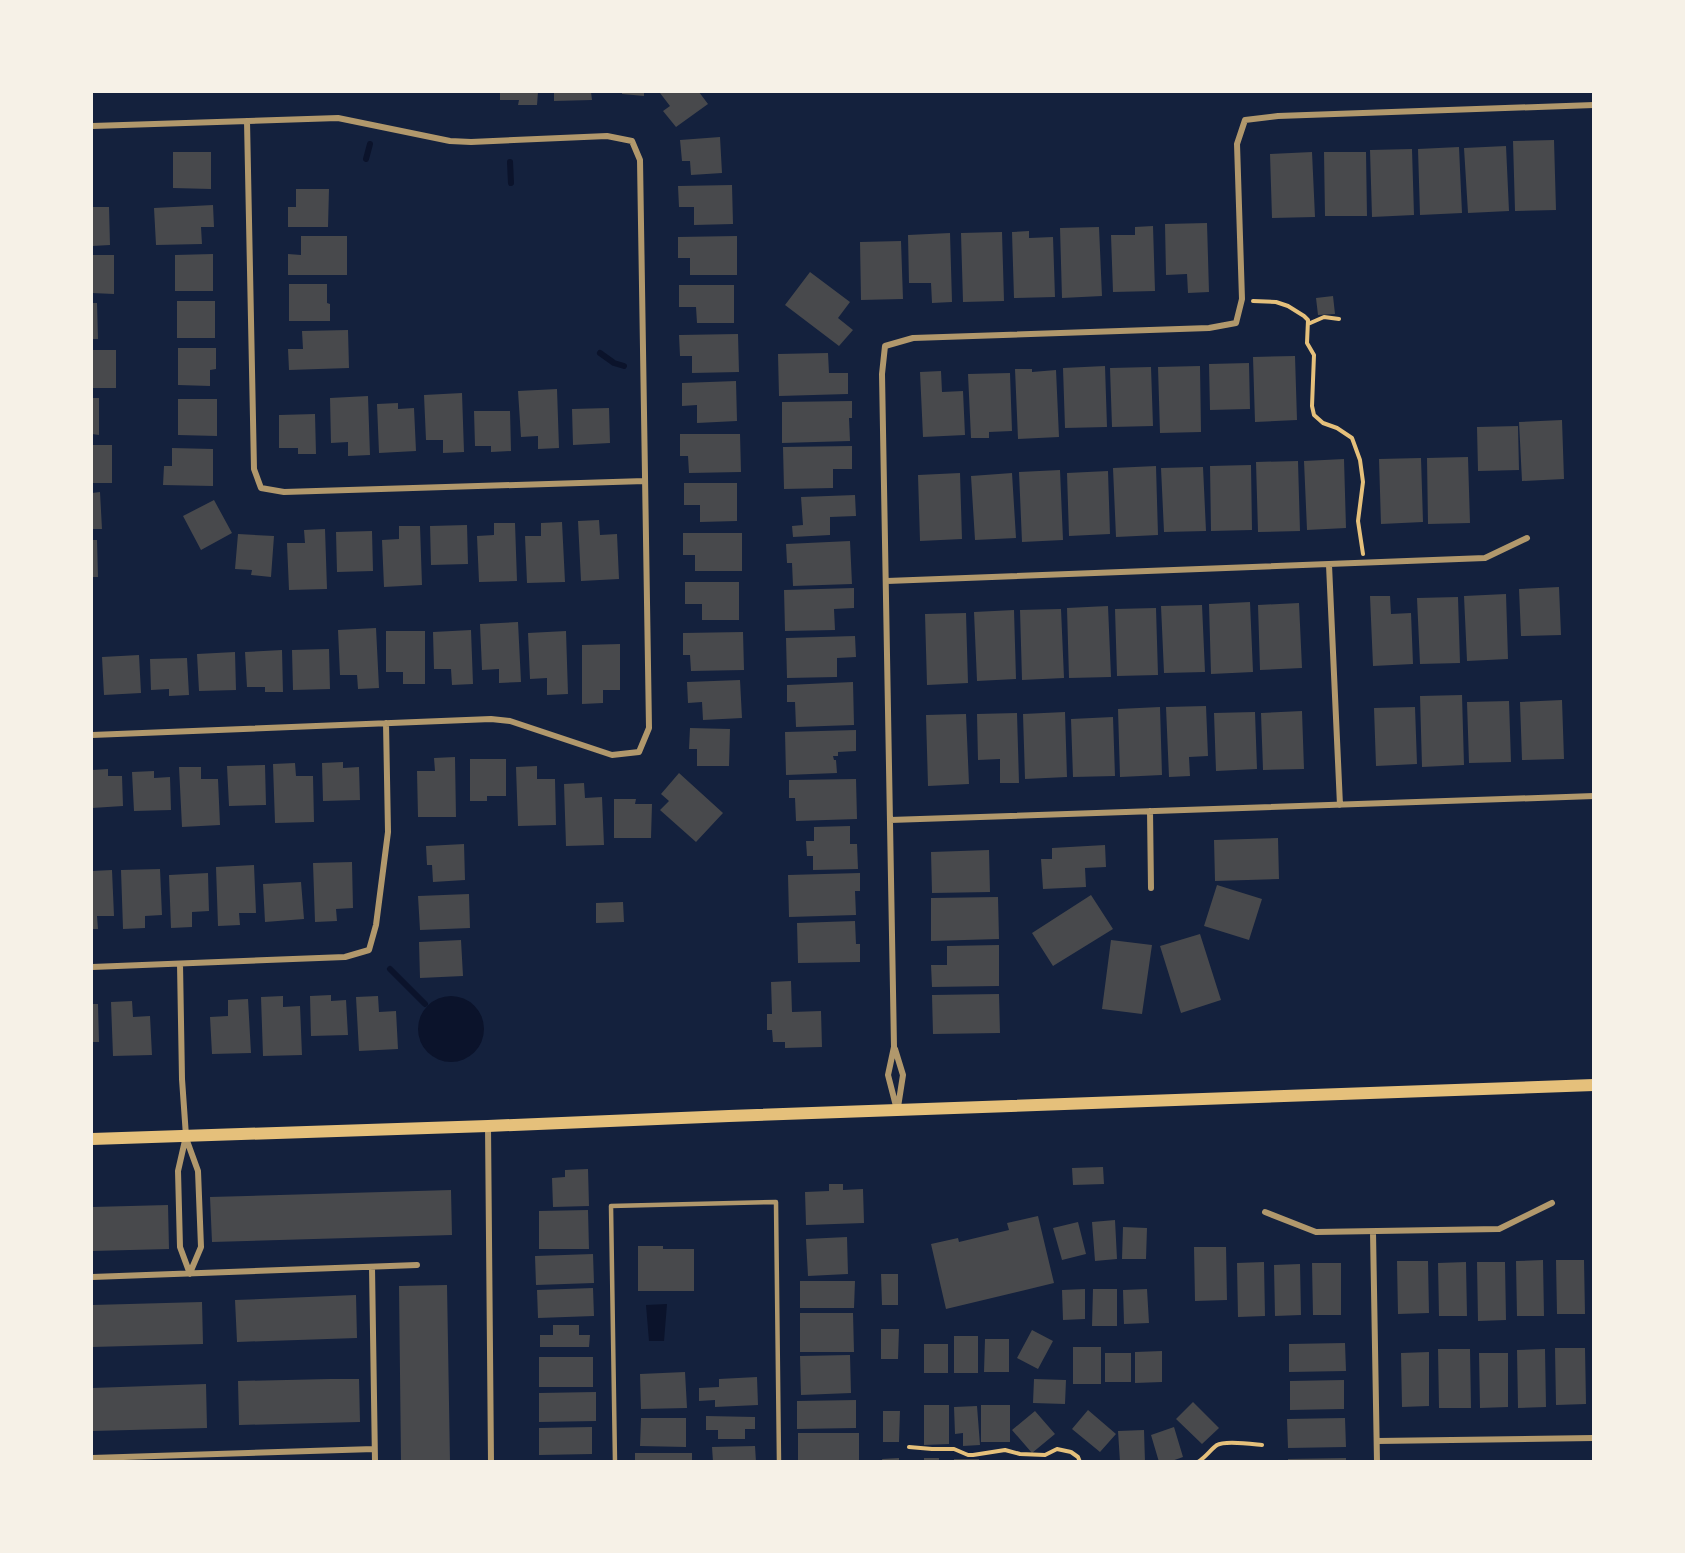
<svg xmlns="http://www.w3.org/2000/svg" width="1685" height="1553" font-family="'Archivo Narrow',sans-serif">
<rect width="100%" height="100%" fill="#14213d"/>
<path fill="#0b132b" d="M418 1029a33 33 0 1 1 66 0a33 33 0 1 1-66 0Z
M667,1304l-3,37h-15l-3,-36z"/>
<g fill="none" stroke-linecap="round" stroke-linejoin="round">
<path stroke="#0b132b" stroke-width="6" d="M366,159l4,-15
M510,162l1,21
M600,353l14,10 10,3
M390,969l35,35"/>
</g>
<path fill="#48494c" d="M500,92h38l-1,13h-19l1,-5h-19z
M554,92h37l1,8 -38,1z
M622,92h22v4l-22,-2z
M662,92h37l9,12 -32,23 -13,-16 7,-5 -10,-13z
M720,137l2,36 -31,2 -1,-14h-8l-2,-21z
M1554,140l2,70 -41,1 -2,-70z
M1506,146l3,65 -41,2 -4,-65z
M1459,147l3,66 -42,2 -2,-66z
M1412,149l2,66 -42,2 -2,-67z
M173,152h38v37l-38,-1z
M1312,152l3,65 -43,1 -2,-64z
M1324,152h42l1,64h-42z
M732,185l1,39 -39,1v-18h-15l-1,-21z
M296,189h33l-1,38h-40v-20h8z
M213,205l1,22h-13l1,17 -46,1 -2,-37z
M92,207h17l1,38 -18,1z
M1207,223l2,69 -21,1 -1,-19 -21,1 -1,-51z
M1153,226l2,65 -42,1 -2,-57h24v-8z
M1099,227l3,69 -40,2 -2,-70z
M1029,231v7l24,-1 2,60 -41,1 -2,-66z
M1002,232l2,69 -41,1 -2,-69z
M950,233l2,69 -20,1 -1,-20h-22l-1,-48z
M301,236h46v39h-59v-21l13,1z
M737,236v39h-47v-17h-12v-21z
M901,241l2,58 -42,1 -1,-58z
M213,254v37h-38v-36z
M92,255h22v39l-22,-1z
M810,272l40,30 -12,16 15,12 -14,16 -54,-41z
M289,284h38v19l3,1v17h-41z
M679,285h55v38h-37l-1,-16h-17z
M1333,296l2,18 -17,1 -2,-17z
M177,301h38v37h-38z
M92,303h5l1,36h-6z
M348,330l1,38 -60,2 -1,-21h15l-1,-18z
M738,334l1,38 -47,1v-17h-12l-1,-21z
M178,348h38v21l-6,1v16l-32,-1z
M92,350h24v38h-24z
M828,353l1,20h19v21l-69,2 -1,-42z
M1295,356l2,64 -42,2 -2,-65z
M1249,363l1,46 -40,1 -1,-46z
M1105,366l2,61 -42,1 -2,-60z
M1200,366l1,66 -41,1 -2,-66z
M1151,367l2,59 -41,1 -2,-59z
M1015,369h17v3l24,-2 3,67 -41,2z
M941,371l1,21 21,-1 2,44 -42,2 -3,-65z
M1010,373l2,58 -23,1v6h-18l-3,-64z
M736,381l1,40 -40,2v-18l-15,1v-23z
M557,389l2,59 -21,1v-13l-17,1 -3,-46z
M462,393l2,59 -21,1v-13h-17l-2,-45z
M368,396l2,59 -22,1v-14l-17,1 -1,-45z
M92,398h7v37l-7,-1z
M178,399h39v37l-39,-1z
M852,401v17h-3l1,23 -68,2v-41z
M398,403v6l16,-1 2,43 -37,2 -2,-49z
M609,408l1,35 -37,2 -1,-36z
M474,411h36l1,40 -20,1v-6h-16z
M315,414l1,40h-18v-6h-19v-33z
M1562,420l2,59 -42,2 -3,-59z
M1518,426l1,44 -41,1 -1,-44z
M680,434h60l1,38 -52,1 -1,-17h-8z
M92,445h20v38h-20z
M852,446v23h-19v19l-49,1 -1,-42z
M172,448l41,1v37l-50,-1 1,-19h8z
M1468,457l2,66 -42,1 -1,-66z
M1421,458l2,64 -42,2 -2,-65z
M1344,459l2,69 -39,2 -3,-69z
M1298,461l2,70 -42,1 -2,-70z
M1251,465l1,65 -41,1 -1,-65z
M1156,466l2,69 -42,2 -3,-69z
M1203,467l3,64 -42,1 -3,-64z
M1060,470l3,70 -41,2 -3,-70z
M1108,471l2,63 -41,2 -2,-63z
M960,473l2,66 -42,2 -2,-66z
M1012,473l4,65 -41,2 -4,-64z
M684,483h53v38l-37,1v-17h-16z
M100,492l2,37h-10v-36z
M855,495l1,21 -26,1v18l-37,2 -1,-11 11,-1 -2,-28z
M214,500l18,33 -31,17 -18,-34z
M599,520l1,15 17,-1 2,45 -38,2 -3,-60z
M562,522l3,60 -38,1 -2,-47h16v-13z
M494,523h21l2,58 -38,1 -2,-46 17,-1z
M467,525l1,39 -37,1 -1,-39z
M399,526h21l2,59 -38,2 -2,-47 17,-1z
M325,529l2,60 -38,1 -2,-47h18l-1,-13z
M372,531l1,40 -36,1 -1,-40z
M683,533h59v38h-47v-16h-12z
M238,534l36,2 -3,41 -20,-2 1,-5 -17,-1z
M92,540h5l1,37h-6z
M850,541l2,43 -59,2 -1,-23h-5l-1,-19z
M685,582h54v38h-37v-16h-17z
M1559,587l2,48 -40,1 -2,-47z
M854,588v20l-20,1 1,21 -50,1 -1,-41z
M1506,594l2,65 -41,2 -3,-65z
M1370,596h20l1,18 20,-1 2,51 -40,2z
M1458,597l2,66 -40,1 -3,-66z
M1250,602l3,70 -42,2 -2,-70z
M1299,603l3,65 -42,2 -2,-65z
M1202,605l3,67 -41,1 -3,-67z
M1108,606l3,71 -42,1 -2,-70z
M1156,608l2,67 -41,1 -2,-67z
M1061,609l3,69 -42,2 -2,-70z
M1014,610l2,69 -39,2 -3,-69z
M966,613l2,70 -41,2 -2,-71z
M518,622l3,60 -22,1v-14l-17,1 -2,-46z
M376,628l3,60 -21,1 -1,-14h-17l-2,-45z
M471,630l2,54 -21,1 -1,-16h-17l-1,-37z
M386,631h39v53h-22v-12h-17z
M566,631l2,63 -21,1v-17l-17,1 -2,-46z
M743,632l1,38 -53,1 -1,-16h-7v-22z
M855,636l1,21 -19,1v19l-50,1 -1,-40z
M620,644v46h-17v13l-21,1v-59z
M329,649l1,40 -37,1 -1,-40z
M282,650l1,42h-18v-5h-18l-2,-35z
M235,652l1,38 -37,1 -2,-37z
M139,655l2,38 -37,2 -2,-38z
M187,658l2,37 -20,1v-7l-18,1 -1,-31z
M740,680l2,38 -39,2 -1,-18 -14,1 -1,-21z
M853,682l1,43 -58,2 -1,-25h-8v-17z
M1462,695l2,70 -42,2 -2,-71z
M1562,700l2,59 -42,1 -2,-58z
M1509,701l2,61 -42,1 -2,-61z
M1206,706l2,50 -19,1 1,19 -21,1 -3,-70z
M1160,707l2,68 -42,2 -2,-68z
M1415,707l2,57 -41,2 -2,-58z
M1302,711l2,58 -41,1 -2,-57z
M1065,712l2,65 -42,2 -2,-65z
M1255,712l2,57 -41,2 -2,-58z
M1017,713l2,70h-19v-24l-22,1 -1,-46z
M966,714l3,70 -41,2 -2,-71z
M1113,717l2,59 -42,1 -2,-58z
M690,728l40,1 -1,37h-32v-17h-8z
M856,730v21l-18,1v4h-5l1,4h2l1,13 -51,2 -1,-43z
M455,757l1,60h-38l-1,-46h18l-1,-13z
M470,759h36v37h-19v5h-17z
M343,762v6l16,-1 1,33 -37,1 -1,-38z
M295,763l1,13h17l1,46 -39,1 -2,-59z
M265,765l1,40 -37,1 -2,-40z
M537,766v13h18l1,46 -38,1 -2,-59z
M179,767h22v12h17l2,46 -38,2z
M108,769v7h14l1,30 -31,2v-38z
M154,771v7l16,-1 1,33 -37,1 -2,-39z
M679,773l44,40 -27,29 -36,-32 9,-9 -8,-7z
M856,779l1,40 -61,2 -1,-23h-6v-18z
M584,783l1,15 17,-1 2,48 -38,1 -2,-62z
M614,799h22l-1,5h17l-1,34h-37z
M850,826v18h7l1,25 -45,1v-14h-6l-1,-15h8v-14z
M1278,838l1,41 -64,2 -1,-41z
M464,844l1,36 -32,2 -1,-17h-5l-1,-19z
M1105,845l1,22 -21,1 1,19 -43,2 -2,-30h11v-11z
M989,850l1,42 -58,1 -1,-41z
M352,862l1,46 -17,1 1,12 -22,1 -2,-59z
M254,865l2,48h-17l1,12 -22,1 -2,-59z
M160,869l2,46 -17,1v12l-22,1 -2,-59z
M112,870l2,46h-17l1,13h-6v-58z
M208,873l1,38 -17,1v15l-21,1 -2,-53z
M860,873v18h-5l1,24 -67,2 -1,-42z
M301,882l3,37 -39,3 -2,-38z
M1217,885l45,14 -13,41 -45,-14z
M469,894l1,34 -50,2 -2,-34z
M1091,895l22,34 -60,37 -21,-33z
M998,897l1,42 -68,2v-43z
M623,902l1,20 -28,1v-20z
M855,921l1,23h4v18l-62,1 -1,-40z
M1200,934l21,66 -40,13 -21,-67z
M461,940l2,36 -43,2 -1,-36z
M1111,940l41,5 -10,69 -40,-5z
M999,945v41l-67,1 -1,-22h16v-19z
M791,981l1,31 29,-1 1,36 -37,1v-6h-12l-1,-12h-5v-16h5l-1,-32z
M999,994l1,39 -67,1 -1,-39z
M331,995v6l15,-1 2,35 -37,1 -1,-40z
M283,996v11l17,-1 2,49 -39,1 -2,-59z
M378,996l1,16 17,-1 2,38 -39,2 -3,-54z
M248,999l3,54 -39,1 -2,-37 18,-1v-16z
M132,1001l1,16 17,-1 2,39 -39,1 -2,-54z
M92,1004h6l1,38h-7z
M1103,1167l1,17 -31,1 -1,-17z
M588,1169l1,37 -36,1 -1,-29 13,-1v-7z
M829,1184h14v6l20,-1 1,34 -58,2 -1,-33 24,-1z
M451,1190l1,45 -240,7 -2,-45z
M168,1205l1,44 -77,2v-44z
M588,1210l1,39h-50v-38z
M1038,1216l16,67 -108,26 -15,-65 27,-6 1,4 50,-12 -2,-7z
M1115,1220l2,39 -22,2 -3,-39z
M1078,1222l8,32 -24,6 -9,-32z
M1123,1227l24,1 -1,31h-24z
M847,1237l1,37 -40,2 -2,-37z
M638,1246h25v3h31v42h-56z
M1194,1247h32l1,53 -32,1z
M593,1254l1,29 -58,2 -1,-29z
M1543,1260l1,56h-27l-1,-55z
M1556,1260h28l1,54h-28z
M1397,1261h31l1,52 -31,1z
M1264,1262l1,54 -27,1 -1,-54z
M1466,1262l1,54h-28l-1,-53z
M1477,1262h28l1,58 -28,1z
M1312,1263h29v52h-28z
M1300,1264l1,51 -26,1 -1,-51z
M881,1274h17v31h-16z
M800,1281h55l-1,27h-54z
M447,1285l3,177h-49l-2,-176z
M593,1288l1,28 -56,2 -1,-28z
M1085,1289v30l-22,1 -1,-30z
M1093,1289h24v37h-25z
M1147,1289l2,34 -25,1 -1,-34z
M356,1295l1,43 -120,4 -2,-42z
M202,1302l1,42 -111,3v-42z
M800,1313h53l1,39h-54z
M553,1325h26v10h11l-1,12h-49v-12h13z
M881,1329h18l-1,30h-17z
M1032,1330l21,11 -15,28 -21,-11z
M954,1336h24v37h-24z
M985,1339h24v33h-25z
M1345,1343l1,28 -57,1v-28z
M924,1344h24v29h-24z
M1073,1347h28v37h-28z
M1555,1348h30l1,56 -30,1z
M1438,1349h32l1,59h-32z
M1545,1349l1,58 -28,1 -1,-58z
M1162,1351v31l-27,1v-31z
M1429,1352v54l-27,1 -1,-54z
M1105,1353h26v29h-26z
M1479,1353h29v54l-28,1z
M850,1355l1,38 -50,2 -1,-39z
M539,1357h54v30h-54z
M685,1372l2,36 -46,1 -1,-35z
M757,1377l1,28 -43,2v-7l-16,1v-13l20,-1v-8z
M330,1379h29l1,43 -121,3 -1,-44z
M1034,1379l32,1 -1,24 -32,-1z
M1344,1380v29l-54,1v-29z
M206,1384l1,44 -115,3v-43z
M596,1392v29l-57,1v-29z
M856,1400v28l-59,1v-28z
M1193,1402l26,26 -17,16 -26,-25z
M924,1405h25v39l-25,1z
M981,1405h29v37h-29z
M977,1406l3,39 -17,1v-13l-8,1 -1,-27z
M1088,1410l28,24 -16,18 -28,-23z
M883,1411h17l-1,31h-16z
M1035,1411l20,23 -23,19 -20,-23z
M706,1416l49,1v12h-10v10h-27v-9h-12z
M641,1418h45v29l-46,-1z
M1345,1418l1,29 -58,1 -1,-29z
M592,1427v27l-53,1v-27z
M1174,1427l9,30 -14,5h-10l-8,-27z
M1144,1430l1,32h-25l-2,-31z
M798,1433h61v29h-61z
M755,1446l1,16h-43l-1,-15z
M635,1453h57v9h-57z
M899,1458v4h-16l-1,-3z
M924,1458h15v4h-15z
M1346,1458v4h-58v-3z
M954,1459h25v3h-25z"/>
<g fill="none" stroke-linecap="round" stroke-linejoin="round">
<path stroke="#e5c07b" stroke-width="4" d="M1253,301l23,1 12,4 16,10 4,4 -1,23 7,12 -2,51 2,9 9,8 14,5 15,10 8,22 3,22 -5,39 5,33
M1308,324l16,-7 15,2
M909,1447l23,2h22l14,6h5l32,-5 15,4 25,1 12,-6 14,3 7,5 2,5
M1198,1462c9,-6 13,-13 19,-17 8,-5 35,-1 45,0"/>
<path stroke="#b1986c" stroke-width="4.5" d="M615,1462l-4,-256 165,-4 3,260"/>
<path stroke="#b1986c" stroke-width="6" d="M247,121l7,348 7,19 23,4 361,-11
M92,126l246,-8 112,23 21,1 136,-6 25,5 8,19 9,568 -10,24 -27,3 -102,-34 -19,-2 -399,16
M1329,565l11,240
M887,581l598,-23 42,-20
M1150,811l1,77
M890,820l704,-24
M180,964l2,115 4,57 -8,35 2,76 10,27
M92,967l253,-10 24,-7 7,-25 12,-93 -2,-109
M895,1049l8,26 -5,32
M897,1110l-9,-35 6,-28 -12,-673 3,-28 28,-8 296,-10 27,-5 6,-24 -5,-155 8,-24 33,-4 316,-11
M488,1126l3,336
M186,1138l12,33 3,76 -11,26
M1265,1212l51,20 183,-3 53,-26
M1373,1232l4,230
M372,1267l3,195
M92,1277l325,-12
M1377,1441l217,-3
M92,1458l282,-9"/>
<path stroke="#e5c07b" stroke-width="12" d="M92,1139l396,-13 241,-10 865,-31"/>
</g>
<rect width="1685" height="1553" fill="none" stroke="#f6f1e7" stroke-width="186"/>
</svg>
